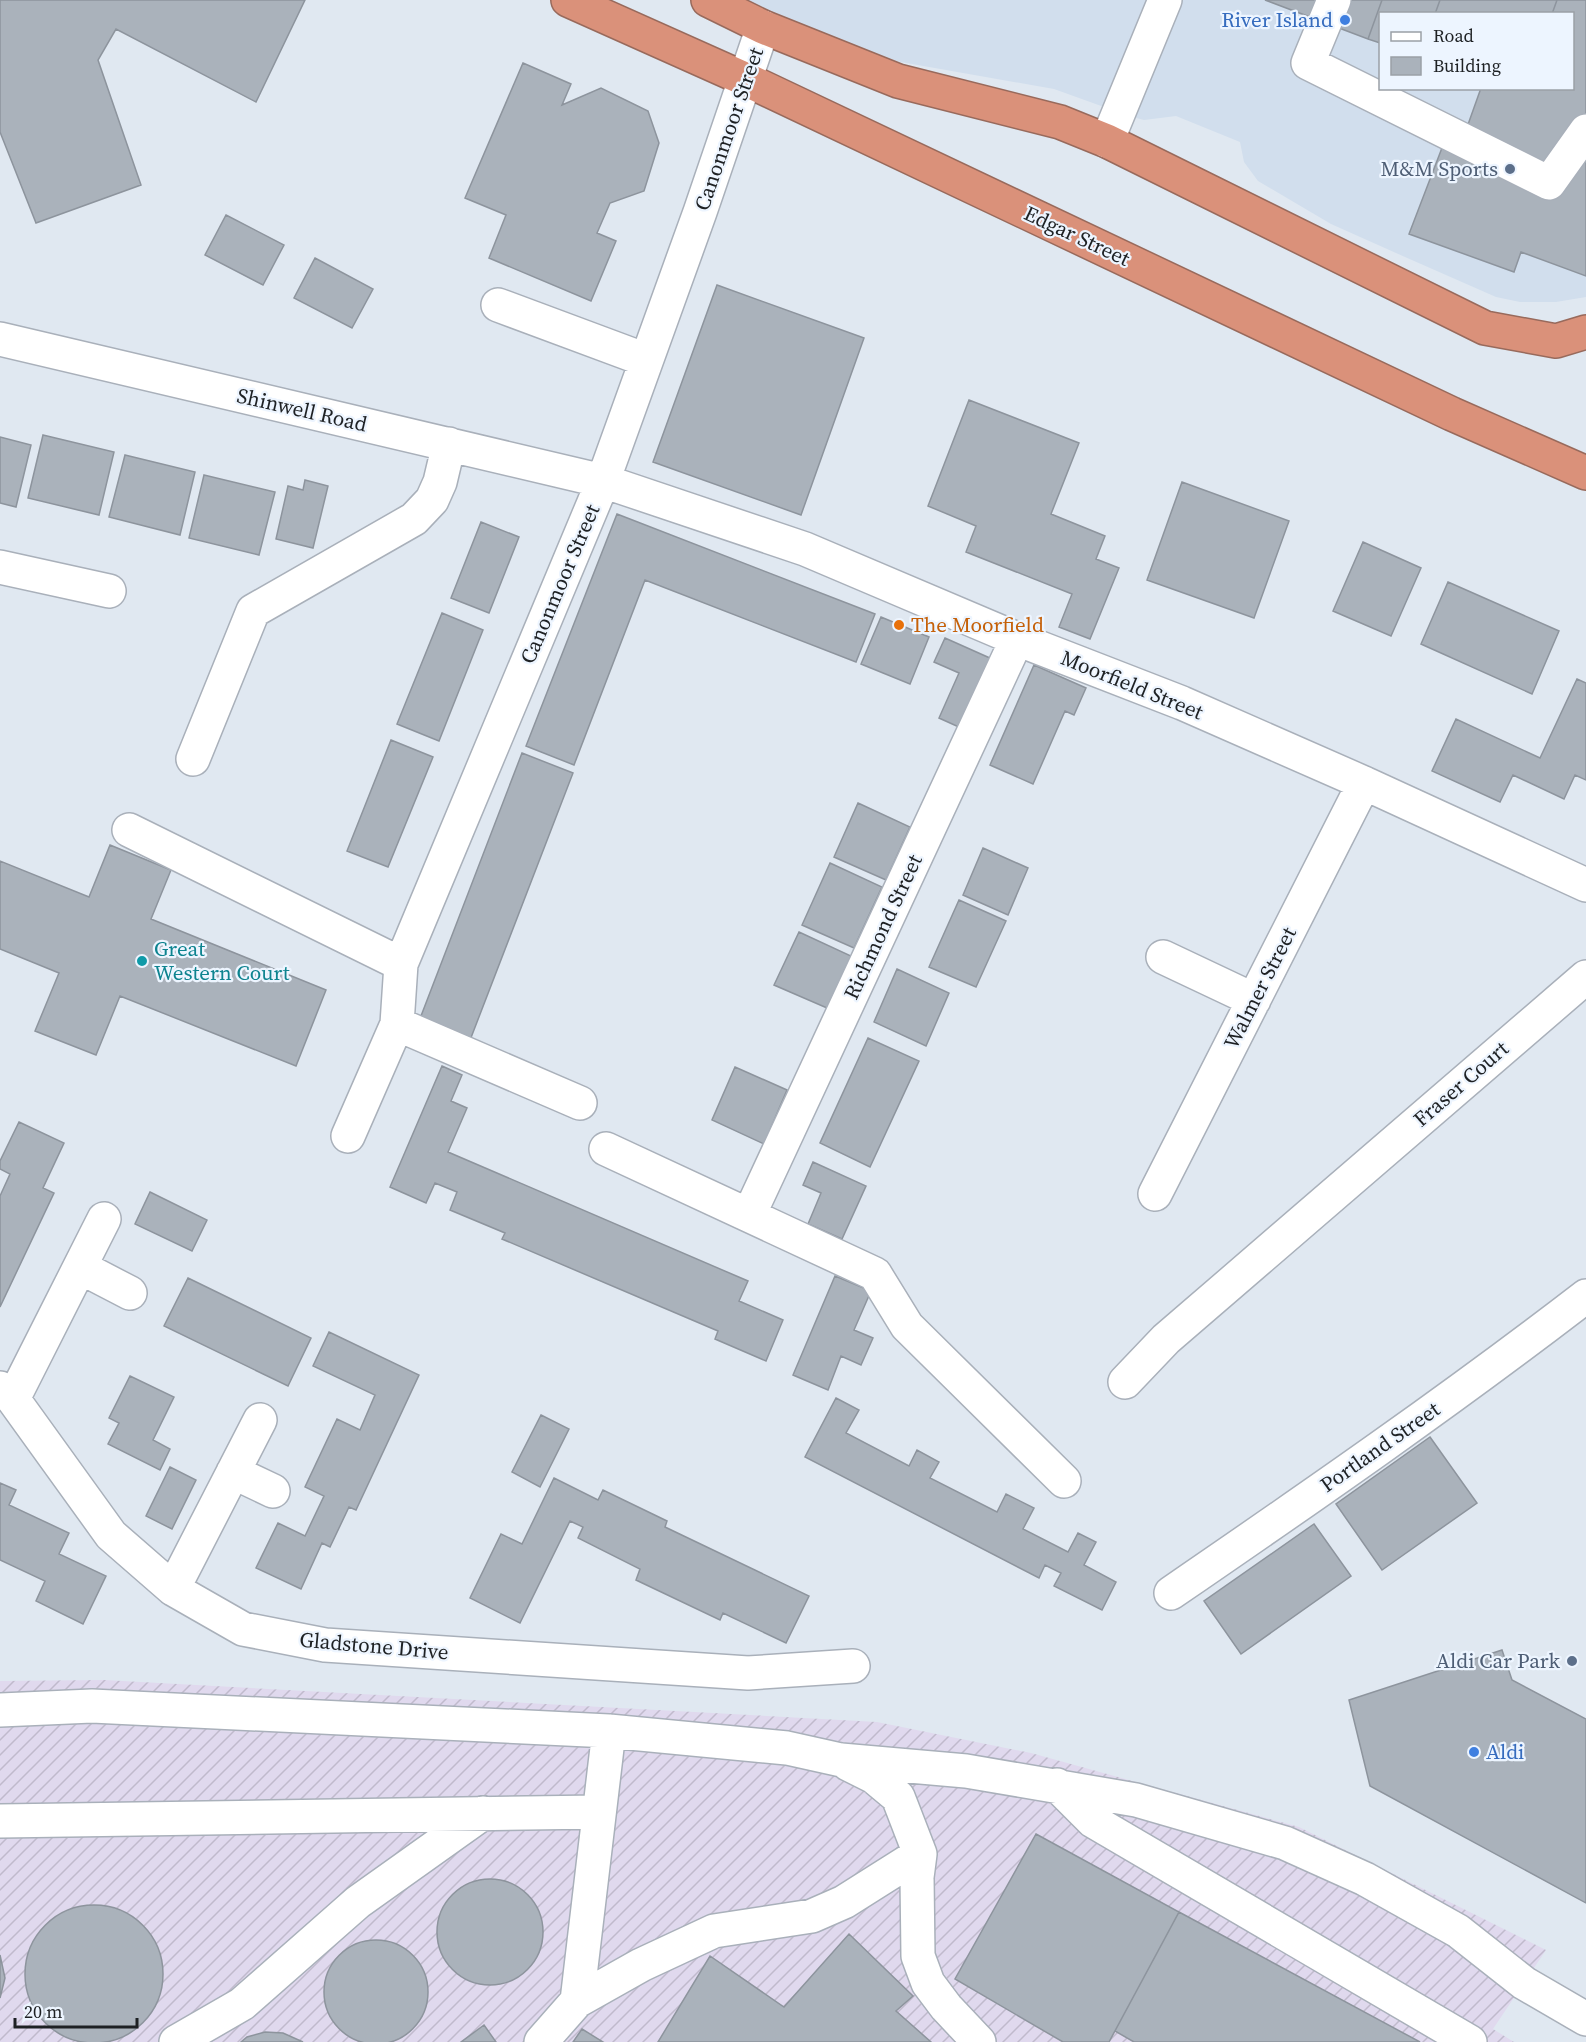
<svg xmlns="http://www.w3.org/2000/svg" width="1586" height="2042" font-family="'Source Serif 4',serif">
<defs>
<pattern id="industrial-furrows" width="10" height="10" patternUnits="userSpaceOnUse" patternTransform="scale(1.5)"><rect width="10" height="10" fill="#e0d9ee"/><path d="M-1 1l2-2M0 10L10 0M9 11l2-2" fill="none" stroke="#c0bacc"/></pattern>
</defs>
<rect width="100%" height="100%" fill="#e0e8f1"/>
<path fill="#d1deed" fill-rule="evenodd" d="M744,0h842v297l-30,5h-36l-24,-5 -91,-40 -74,-33 -73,-43 -14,-19 -4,-20 -64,-26 -32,4 -15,-4 -75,-27 -187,-33 -45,-18zM1380,14h192v74h-192z"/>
<path fill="url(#industrial-furrows)" d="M104,1680l773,42 154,31 268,74 247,123 -53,79 21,13h-1514v-361z"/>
<path fill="#aab2bb" stroke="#8d949d" stroke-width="1.5" d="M0,0h305l-49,102 -140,-73 -18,31 43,125 -105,38 -36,-91z
M1265,0h117l-14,39z
M1382,0h58l-5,14h-55v29l-12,-4z
M1440,0h117l-5,14h-117z
M1557,0h29v276l-65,-24 -7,20 -105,-38 41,-107 15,6 16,-45h91v-74h-20z
M523,63l48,21 -9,21 39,-17 47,23 11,32 -15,48 -34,12 -13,30 19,8 -25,60 -102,-43 17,-43 -41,-17z
M226,215l58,30 -21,40 -58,-30z
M315,258l58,31 -21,39 -58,-30z
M717,285l147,53 -63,177 -148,-53z
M969,400l110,43 -28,71 54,22 -9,23 23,9 -29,71 -31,-12 13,-33 -106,-42 10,-26 -48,-20z
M43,435l71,17 -15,63 -71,-17z
M0,437l31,8 -15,62 -16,-4z
M125,455l70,17 -15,63 -71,-18z
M204,475l71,17 -16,63 -70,-17z
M305,480l23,6 -15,62 -37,-9 12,-53 15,4z
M1182,482l107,39 -35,97 -107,-38z
M617,514l258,100 -19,48 -211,-82 -71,185 -48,-19z
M481,522l38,15 -30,76 -38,-15z
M1363,542l58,26 -30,68 -58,-25z
M1448,582l111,49 -27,63 -111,-50z
M442,613l41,17 -44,111 -42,-17z
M881,617l48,20 -19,47 -49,-20z
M945,638l47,21 -31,69 -22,-10 20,-45 -25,-11z
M1034,665l52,23 -12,27 -9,-4 -32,73 -43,-19z
M1577,679l9,4v97l-11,-5 -11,24 -51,-24 -13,27 -68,-31 24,-52 84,39z
M391,740l42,17 -45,110 -41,-16z
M522,753l51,20 -106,275 -51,-19z
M858,803l52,24 -24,53 -52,-23z
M110,845l61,25 -20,49 175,71 -30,76 -176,-70 -24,59 -61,-24 24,-58 -59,-24v-88l89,36z
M983,848l45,20 -20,47 -45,-20z
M830,863l52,24 -28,61 -52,-23z
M959,900l47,21 -30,66 -47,-20z
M799,932l52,24 -24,52 -53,-23z
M897,969l52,24 -23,53 -52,-24z
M868,1038l51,23 -49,106 -50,-24z
M442,1066l20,9 -11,26 16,7 -19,44 300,129 -9,20 44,19 -17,41 -51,-22 3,-8 -216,-92 3,-6 -55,-23 7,-18 -22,-9 -9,20 -36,-16z
M735,1067l52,23 -23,54 -52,-24z
M19,1122l45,21 -21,45 11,5 -54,114v-111l10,-22 -10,-5v-8z
M813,1162l53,24 -24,53 -34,-15 13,-31 -18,-8z
M150,1192l57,28 -15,31 -57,-27z
M835,1276l36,15 -17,39 19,8 -12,27 -20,-9 -13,34 -35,-15z
M188,1278l123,60 -23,48 -124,-60z
M329,1332l90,43 -63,135 -7,-3 -19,40 -8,-4 -21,46 -45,-21 22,-45 27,13 19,-40 -19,-9 32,-68 23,11 15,-35 -62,-29z
M130,1376l44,21 -21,43 17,9 -10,21 -52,-26 11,-21 -10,-5z
M836,1398l23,12 -13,23 63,33 8,-16 22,12 -9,16 67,34 9,-18 28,14 -11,21 45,23 10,-19 18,9 -12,23 32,17 -14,28 -48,-24 7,-13 -16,-8 -6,13 -234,-121z
M541,1415l28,14 -29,58 -28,-15z
M1430,1437l47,66 -95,67 -46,-66z
M170,1467l26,13 -24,49 -26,-13z
M554,1478l44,22 5,-10 64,31 -2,6 144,69 -23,47 -63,-30 -3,7 -84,-40 4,-11 -62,-31 5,-11 -13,-6 -50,102 -50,-25 31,-64 21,10z
M0,1483l16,7 -7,15 60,28 -10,21 47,22 -23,48 -47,-23 9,-20 -45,-21z
M1314,1524l37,52 -110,78 -37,-53z
M1502,1650l10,30 74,39v184l-216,-117 -21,-86z
M1036,1834l143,78 -70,130h-46l-108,-63z
M437 1932a53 53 0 1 1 106 0a53 53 0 1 1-106 0Z
M25 1974a69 69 0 1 1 138 0a69 69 0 1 1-138 0Z
M1179,1912l241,130h-286l-19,-11z
M849,1934l64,62 -17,15 35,31h-273l52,-86 74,51z
M324 1992a52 52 0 1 1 104 0a52 52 0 1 1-104 0Z
M0,1955l5,23 -5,20z
M484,2025l12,17h-35z
M582,2029l21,13h-30z
M265,2032l18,1 20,9h-62l6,-5z"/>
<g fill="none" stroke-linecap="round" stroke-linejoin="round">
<g stroke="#a9b0ba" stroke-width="36">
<path id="minor" d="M1334,0l-26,63 241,120 37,-52
M1107,141l58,-141
M498,305l148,55
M0,339l603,142 202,68 212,90 165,64 182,80 222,102
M0,567l109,24
M193,759l60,-148 161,-92 18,-19 8,-18 9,-38
M129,830l272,134
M1163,957l91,43
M397,1024l183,79
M348,1136l49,-112 4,-60 202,-483 97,-269 63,-185
M606,1149l269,125 32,52 157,155
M1155,1194l209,-411
M749,1215l268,-576
M80,1267l50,26
M1125,1382l41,-43 420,-362
M0,1388l13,11 98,136 62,54 70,40 82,16 423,28 105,-7
M13,1399l91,-180
M233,1472l40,19
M173,1589l87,-169
M1171,1593c140,-96 280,-193 415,-297
M0,1710l92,-4 517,25 178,17 54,12 125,11 170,29 149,43 80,36 93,52 66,52 62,36
M848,1764l26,13 24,20 22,57 -3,23 1,79 10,27 18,24 33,35
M1057,1785l36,36 377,221
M0,1821l599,-9
M577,2001l32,-270
M176,2042l66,-38 116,-102 125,-89
M541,2042l36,-41 64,-36 73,-34 98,-15 32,-14 76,-48"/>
</g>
<g stroke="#986a5c" stroke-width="36">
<path id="highway" d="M568,0l179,80 705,334 134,59
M708,0l55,27 135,54 162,41 47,19 378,187 71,13 30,-9"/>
</g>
<use href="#minor" stroke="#fff" stroke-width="33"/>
<use href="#highway" stroke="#da917a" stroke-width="33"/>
</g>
<g fill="#3f7fe0" stroke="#edf5ff" stroke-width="2">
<circle cx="1345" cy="20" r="6"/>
<circle cx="1474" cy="1752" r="6"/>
</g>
<g fill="#5c6f8a" stroke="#edf5ff" stroke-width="2">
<circle cx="1510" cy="169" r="6"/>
<circle cx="1572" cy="1661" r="6"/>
</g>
<circle fill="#e8710a" stroke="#edf5ff" stroke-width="2" cx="899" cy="625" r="6"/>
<circle fill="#0f9aa8" stroke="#edf5ff" stroke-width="2" cx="142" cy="961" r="6"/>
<g text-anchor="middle" stroke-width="4.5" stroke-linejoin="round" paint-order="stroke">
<g font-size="21" fill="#366cbe" stroke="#edf5ff" text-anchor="end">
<text x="1333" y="27">River Island</text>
<text x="1486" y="1759" text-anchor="start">Aldi</text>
</g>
<g font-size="21" fill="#1e2124" stroke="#edf5ff">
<text transform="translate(729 129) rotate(-71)" y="7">Canonmoor Street</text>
<text transform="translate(1077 236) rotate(25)" y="7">Edgar Street</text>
<text transform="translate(302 410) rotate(13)" y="7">Shinwell Road</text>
<text transform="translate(560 584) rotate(-67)" y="7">Canonmoor Street</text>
<text transform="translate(1132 685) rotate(22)" y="7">Moorfield Street</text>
<text transform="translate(883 927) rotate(-65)" y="7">Richmond Street</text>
<text transform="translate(1260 988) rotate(-63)" y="7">Walmer Street</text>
<text transform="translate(1461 1084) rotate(-41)" y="7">Fraser Court</text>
<text transform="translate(1380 1447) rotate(-35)" y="7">Portland Street</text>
<text transform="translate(374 1646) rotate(5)" y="7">Gladstone Drive</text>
</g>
<g font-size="21" fill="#4e5e75" stroke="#edf5ff" text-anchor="end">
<text x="1498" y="176">M&amp;M Sports</text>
<text x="1560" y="1668">Aldi Car Park</text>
</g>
<g font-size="21" fill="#c56008" stroke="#edf5ff" text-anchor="start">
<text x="911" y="632">The Moorfield</text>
</g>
<g font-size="21" fill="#0d838f" stroke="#edf5ff" text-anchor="start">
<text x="154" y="956">Great<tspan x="154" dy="24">Western Court</tspan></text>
</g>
</g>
<rect x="1379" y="12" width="195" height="78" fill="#edf5ff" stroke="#9aa0a7" stroke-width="1.5"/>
<rect x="1391" y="32" width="30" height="9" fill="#ffffff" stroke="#9aa0a7" stroke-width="1.5"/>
<text x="1433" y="42" font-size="18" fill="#1e2124">Road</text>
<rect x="1391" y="57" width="30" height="18" fill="#aab2bb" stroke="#9aa0a7" stroke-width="1.5"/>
<text x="1433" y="72" font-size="18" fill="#1e2124">Building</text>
<path d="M15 2018v9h122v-9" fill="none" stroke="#1e2124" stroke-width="3"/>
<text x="24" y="2018" font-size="18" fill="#1e2124" stroke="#edf5ff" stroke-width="4.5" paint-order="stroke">20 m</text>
</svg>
